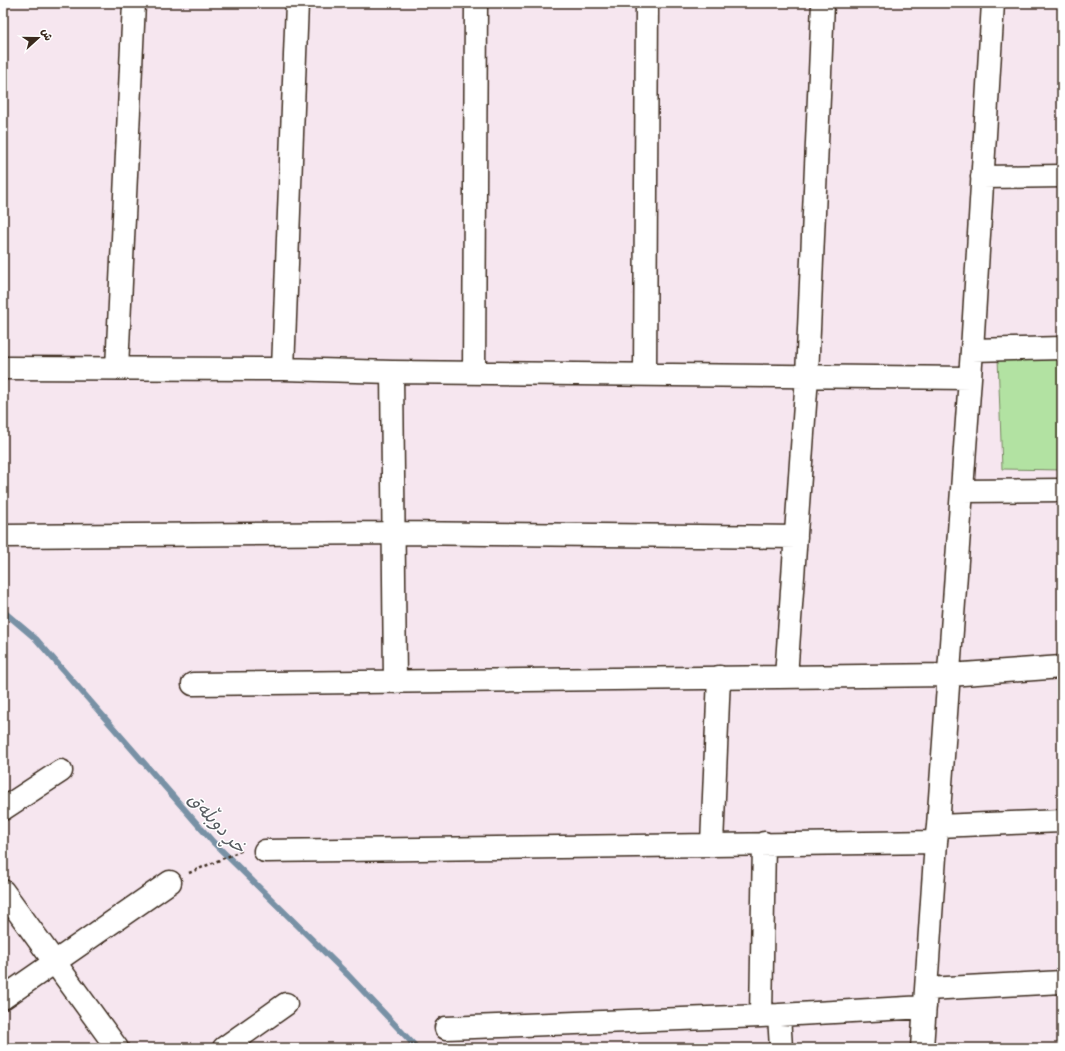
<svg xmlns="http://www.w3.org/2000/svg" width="1065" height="1051" font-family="Caveat,'Playpen Sans Arabic',sans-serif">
<rect width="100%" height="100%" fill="#f6e6ef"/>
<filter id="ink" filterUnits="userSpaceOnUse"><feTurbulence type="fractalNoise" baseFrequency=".025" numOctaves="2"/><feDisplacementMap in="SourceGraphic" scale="8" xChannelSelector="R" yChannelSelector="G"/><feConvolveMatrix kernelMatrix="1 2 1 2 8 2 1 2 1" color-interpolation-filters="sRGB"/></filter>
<g filter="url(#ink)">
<path fill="#b2e2a2" stroke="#768660" d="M1062,357v113l-60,-1 -4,-111z"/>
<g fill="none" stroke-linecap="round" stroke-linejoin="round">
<path stroke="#7891a5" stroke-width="6" d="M3,611l33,28 177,203 135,133 69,73"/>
<g stroke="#3b2a1e" stroke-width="25">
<path id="minor" d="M982,177l80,-1
M972,350l90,-2
M3,368l280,1 109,3 578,6
M117,368l17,-365
M283,369l14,-366
M392,372l3,310
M474,373l2,-370
M645,374l2,-371
M962,491l100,-1
M3,536l391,-3 402,4
M786,677l21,-301 16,-373
M193,684l756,-9 113,-8
M3,809l58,-38
M938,826l124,-5
M712,844l7,-167
M265,851l671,-9
M3,891l114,157
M927,989l135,-7
M3,998l167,-116
M779,1015l2,33
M761,1016l3,-173
M446,1028l315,-12 164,-9
M224,1048l62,-44
M922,1048l14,-206 2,-16 34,-476 21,-347"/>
</g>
<path stroke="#3b2a1e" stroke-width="2.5" stroke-dasharray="3 3" stroke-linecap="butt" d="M189,873l54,-23"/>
<use href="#minor" stroke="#fff" stroke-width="22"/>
</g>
</g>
<g text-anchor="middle" stroke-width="3" stroke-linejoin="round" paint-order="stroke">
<g font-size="18" font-style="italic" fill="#595d62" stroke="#fff">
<text transform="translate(217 823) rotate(47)" y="6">خڕ دوبڵەق</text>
</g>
</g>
<rect width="1065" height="1051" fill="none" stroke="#fff" stroke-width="16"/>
<rect x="8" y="8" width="1049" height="1035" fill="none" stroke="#3b2a1e" stroke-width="1.5" filter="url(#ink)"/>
<g transform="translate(38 38) rotate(69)" stroke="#ffffff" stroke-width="3" paint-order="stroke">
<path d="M0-3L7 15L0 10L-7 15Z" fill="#3b2a1e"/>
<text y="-6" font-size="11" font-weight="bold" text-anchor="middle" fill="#3b2a1e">ش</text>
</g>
</svg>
